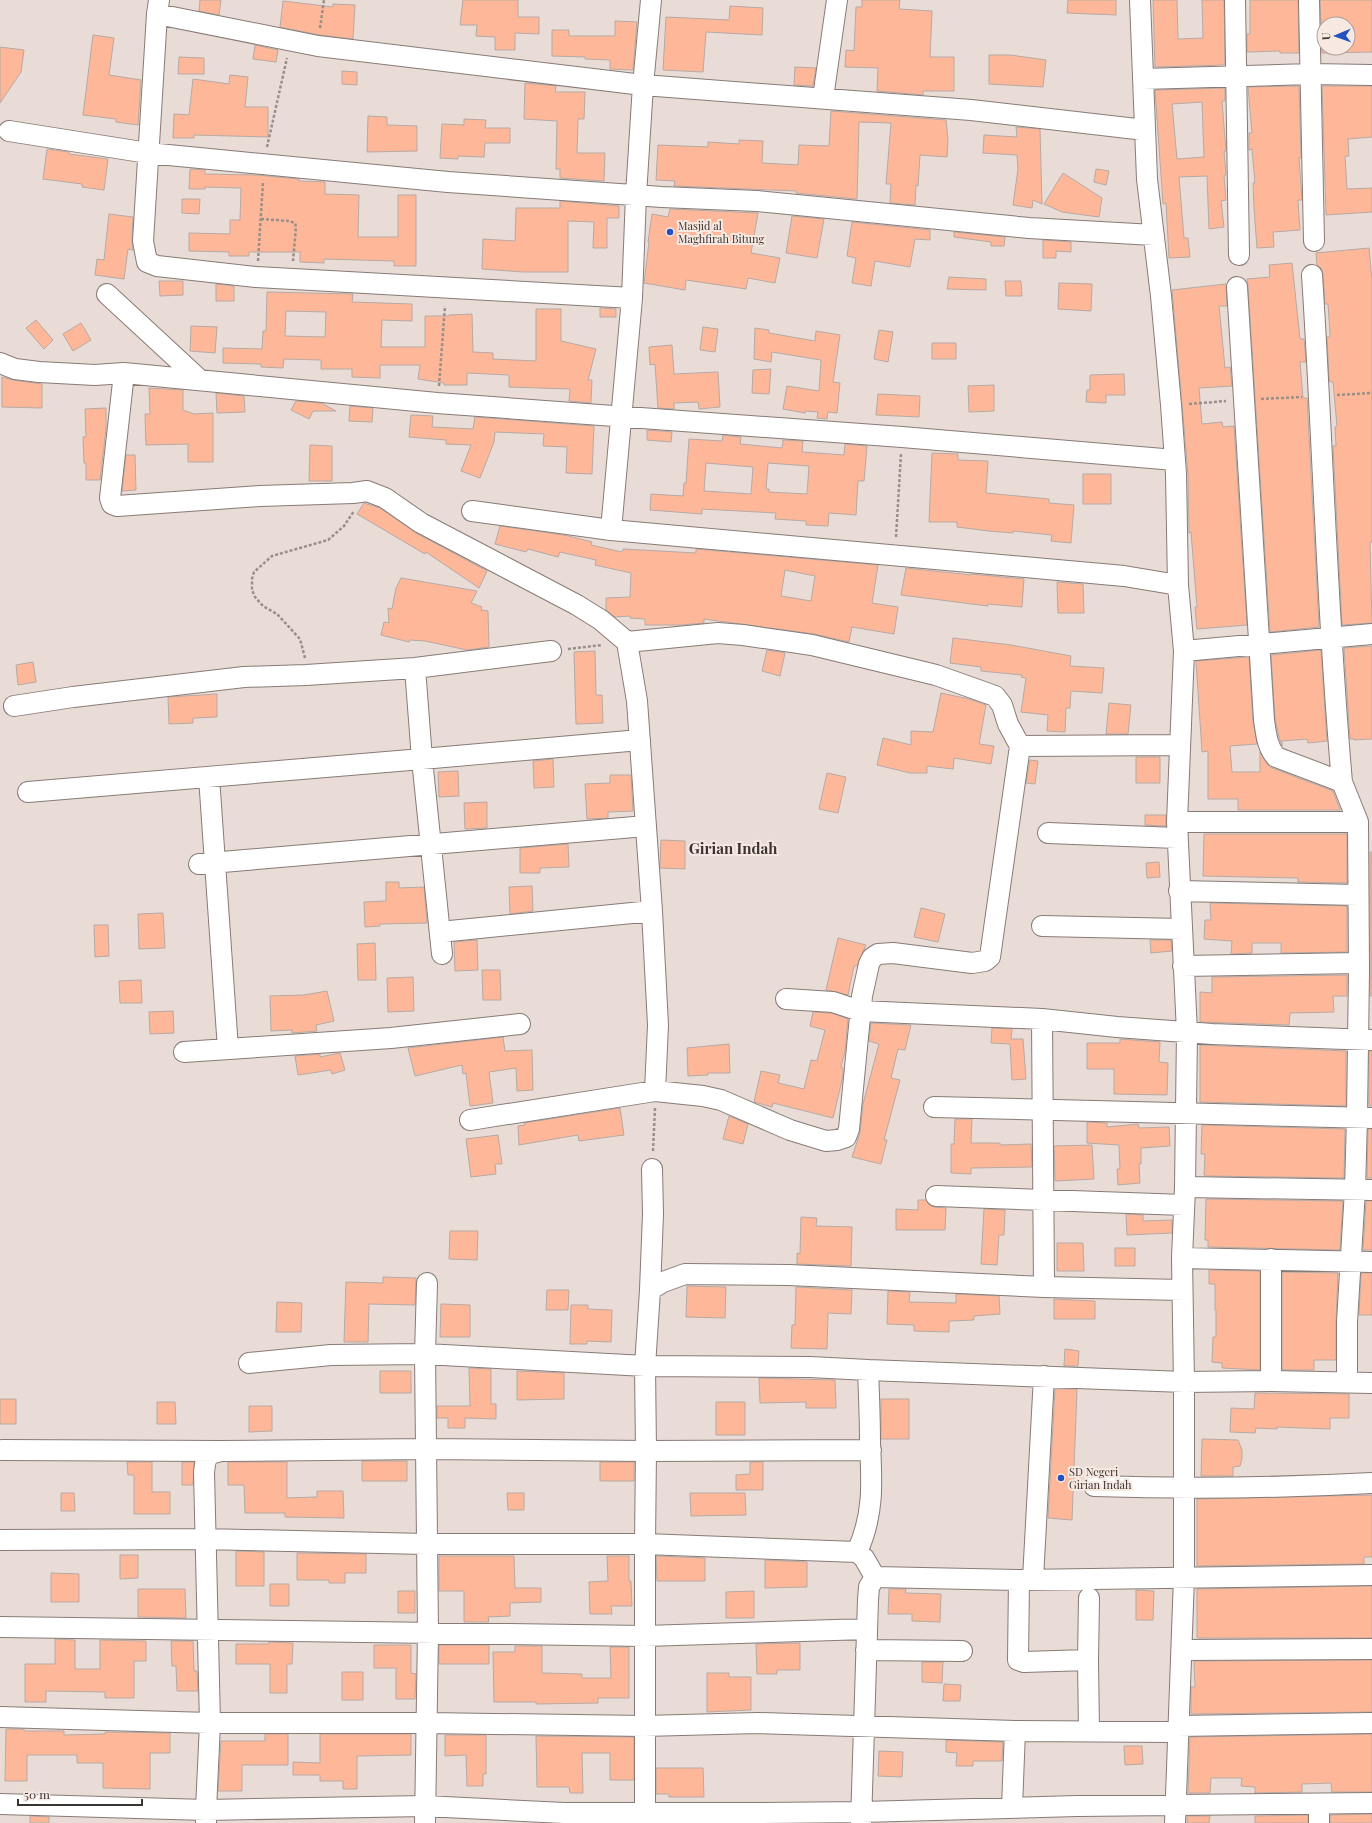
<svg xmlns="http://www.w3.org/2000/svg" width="1372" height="1823" font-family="'Playfair Display',serif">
<rect width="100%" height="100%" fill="#e9dbd5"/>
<path fill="#feb899" stroke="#b7a9a4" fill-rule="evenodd" d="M200,0h21l-2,15 -20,-4z
M463,0h55v17h21v17l-24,-1v17h-20v-13l-19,-1 1,-11h-17z
M862,0h38l-1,9 33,2 -2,46h24v34h-31v4l-46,-4 1,-23 -33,-1 1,-17 8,1 2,-44h6z
M1068,0h48v15l-49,-2z
M1153,0h24l1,39 25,-1 -1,-38h22l1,65 -70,2z
M1250,0h48l1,53h-19v-2l-33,1v-18h3z
M1320,0h52v52l-50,1zM1324,24h24v24h-24z
M283,1l50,6v-3l22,1 -2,34 -33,-4 -40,-8z
M730,6l33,2 -1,27 -56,-3 -3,40 -40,-2 3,-53 63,3z
M615,21l22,1 -4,48 -23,-1v-9l-25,-1v-2l-33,-1v-26h17v6h46z
M93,35l21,3 -5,37 32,5 -3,45 -22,-3v-3l-33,-4z
M255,45l23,5 -2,12 -23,-3z
M0,47l24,3 -3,22 -21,31z
M989,55h21l36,5 -3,27 -54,-3z
M179,57l25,1v16h-26z
M795,67l21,1 -3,18 -19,-1z
M342,71l15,1v13l-15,-1z
M230,75l18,2 -3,30h23v30l-74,-2v3h-21l1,-24 15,1 4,-36 36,5z
M525,83l31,3 -1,6h30l-1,27h-6l-1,34h28l-1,28 -44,-3v-9h-4l1,-48 -33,-2z
M1299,86l2,72h-2l3,42h-4l2,30 -27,2 1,15 -17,1 -3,-40 -1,-25h2l-3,-34 -3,1v-17h3l-4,-46z
M1322,86h50v51l-24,2 1,17h-4l2,33 25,-1v24l-46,3z
M1225,88v13h-3l4,50h-2l2,24h-2l2,25 -5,1 3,26 -15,2 -2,-53 -28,1 5,61h4l2,19 -21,1 -3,-55 -3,1 -8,-114zM1202,102l2,55 -27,2 -5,-55z
M831,111l115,9 2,20 -1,17 -27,-2 -2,31 -2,-1 -1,20 -25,-2 1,-19h-5l5,-61 -32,-1 -2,77 -61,-6v-2l-122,-5 1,-5 -19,-1 2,-35 50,2v-5l31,2v-4l24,1 -1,22 36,2 1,-20 30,1z
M368,116l19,1v8l30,1v25l-50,1z
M464,119l22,1 -1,8h25v15h-25l-1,14 -26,-1v3l-18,-1 2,-34 22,1z
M1016,127l24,2 2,75 -9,-4 -1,8 -19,-3 5,-36 -1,-14 -34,-2 1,-18 33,2z
M47,149l22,3v2l39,5 -4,31 -22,-3v-3l-39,-5z
M190,169l15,1v4l52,1 42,4v2l26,1v12l34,1 -1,42h40v-42h18v71h-22v-5l-70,-2v4l-24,-1v-10h-51v4h-20v-4l-40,-1v-18l41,1v-14h10l1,-32 -36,-1v2h-16z
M1096,169l13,2 -3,14 -12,-3z
M1063,173l39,25 -3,19 -37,-5 -18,-8z
M182,199h18l-1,15 -17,-1z
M560,201l59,5v12h-12v30h-14l1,-26 -26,-1v51h-45l-41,-3 1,-30 32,2 1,-33h44z
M670,209l88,4 -7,40 29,5 -5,25 -27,-5 -2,11 -60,-9 -1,10 -41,-7 5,-41h-1l4,-28 16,3z
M109,214l24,3 -1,23 1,10 -5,-1 -4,30 -29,-4 2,-16 7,1z
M792,216l32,3 -7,39 -31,-5z
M852,222l78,8v10l-15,-1 -5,28 -35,-6 -4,25 -19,-3 4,-25 -9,-2z
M954,232l51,5 -1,9h-13v-4l-37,-5z
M1043,240l28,2v10l-15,-1v7h-13z
M1369,248l3,32v262h-2l2,81 -30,2 -9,-179h3l-1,-19 2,-1 -4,-44h-3l-1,-4 -2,-41h3v-3l-2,-30h-3l-2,-30 -1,-5 -5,-4 -1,-12z
M1292,263l8,76h4l2,23h-6l3,36h4l12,229 -49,5 -22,-346 -1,-7 23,-2 -1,-12z
M949,277l37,2v11l-39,-1z
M159,281h24v14l-23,1z
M1005,281h16l1,15h-16z
M1059,283l33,1 -1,27 -33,-2z
M216,284l18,2v15h-18z
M1226,284l1,22h-8l6,62 5,-1 2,19 -33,2 3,36 20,-2 1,5 11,-1 13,199 -50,4 -2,-22h2l-6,-75 -2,1 -1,-59 -6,-70 -10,-114z
M267,292l86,2 -1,8 60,2v17l-30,-1 -1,27h44v-31h24v-1l23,-1 1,38 20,1v6l43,2v-52h25v32l35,8 -8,31h4l-1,23 -22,-2 1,-12 -61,-2v-12l-42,-2v12h-23v-2l-26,-4 2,-14h-40v13l-28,-1v-8h-31v-9l-37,-1 -1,9 -22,-1v-3l-38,-1v-15l39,1 1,-18h3zM286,311l40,1 -1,25 -40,-1z
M600,308l16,1v8h-16z
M36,320l17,20 -9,9 -18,-21z
M81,323l10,17 -18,11 -10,-17z
M191,326l26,1 -2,26 -25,-2z
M703,327l15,2 -3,23 -15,-2z
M755,328l14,2v3l46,8 1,-10 24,4 -7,47 7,1 -3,30 -9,-1 -1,7 -10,-1 1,-6 -13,-1v2l-22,-4 4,-23 32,5 2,-31 -49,-8 -1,10 -17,-3z
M879,330l14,2 -5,30 -14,-3z
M932,343h24v16h-24z
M672,345l2,29 44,-2 2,35 -21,2 -1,-7 -24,1v6l-16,-1 -3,-44 -5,1 -1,-18z
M771,369l-2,25 -17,-1 1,-23z
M1124,374l1,21h-19v8l-20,-1 1,-12h3v-15z
M2,377l11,3 29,4v24l-40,-1z
M994,385v26l-25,1 -1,-26z
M149,388l34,2v20l11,4 19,-1v49h-25v-18l-42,1 -1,-31h5z
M216,393l28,3 1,16 -28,1z
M878,394l42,2 -1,21 -43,-2z
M296,401l25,2 15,8h-23l-4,8 -18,-9z
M350,406l23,2 -1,14 -23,-1z
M106,408v21l-6,51h-14v-17h-2l-1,-26h3l-1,-28z
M411,415l22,1 -1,11 41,2 2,-12 119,9 -2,48 -26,-1 1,-26 -24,-1 1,-12 -49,-2 -1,10 -14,36 -19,-7 10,-26 -25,-1v-4l-37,-3z
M647,430l25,2 -1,10 -24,-2z
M723,435l18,2 -1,7 42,4 1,-8 20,1 -1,11 42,3 1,-11 22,2 -3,35h-6l-2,34 -27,-2 -1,13 -22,-1v-4l-31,-2 1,-6 -74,-4v5l-52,-4 1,-16 32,2 1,-13h2l3,-44 33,2zM706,463l47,4 -2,27 -47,-3zM768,463l41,3 -2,28 -38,-2v-3h-3z
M310,445l22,1v35h-23z
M932,453l26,1v6l30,1 -2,32 63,6v4l25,2 -3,38 -20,-2 1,-6 -39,-4v2l-24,-2 -32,-4v-5h-28z
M126,455h9l1,35 -14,1z
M1083,474h28v30h-28z
M364,503l16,5 36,25 71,38 -8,17 -53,-36 -1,2 -68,-40z
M500,526l64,9 28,7 -1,3 31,7 1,-3 73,4v-4l182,16 -6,38 26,4 -4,27 -42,-7 -3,15 -35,-8 -110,-15v4l-23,2h-36v-6l-15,-1v-2l-15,1 -9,-7v-12l24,-1 1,-24 -36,-8 1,-5 -36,-8 -2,5 -30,-8 -2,3 -31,-8zM785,570l30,6 -4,25 -30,-5z
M906,568l65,7v-1l53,5 -2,28 -34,-3v2l-87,-11z
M401,578l76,13 -6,12 11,4 -1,3 7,1 1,36 -22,3 -42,-9 -15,-1 -1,2 -28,-7 3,-13 5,1 -1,-15 4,1 4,-21z
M1057,582l26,2 1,29h-26z
M953,638l58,7 60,11 -1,10 34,2 -2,25 -31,-2 -1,17h-4l-1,24 -18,-1 1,-16 -27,-3 5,-34 -5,-1 1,-2 -41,-4v-4l-31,-4z
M1372,646v93l-18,1v-1h-4l-6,-91z
M767,650l18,3 -5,23 -18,-5z
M1321,650l6,91 -19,2 -1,-4 -25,2v5l-3,-9 -4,-18 -4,-64z
M595,651l1,44h6l1,28 -27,1 -2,-72z
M1249,657l4,64 4,23 -27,2 2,26h28v-20l7,12 5,4 61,23 7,19h-102v-11h-30v-48l-6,1 -6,-91z
M33,662l3,20 -18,3 -2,-20z
M941,693l28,6 17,6 -7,39 15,2 -3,18 -37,-6 -1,11 -26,-3v7h-17l-33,-8 6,-27 28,7v-14l22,1z
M217,694v23l-24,1v5l-24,1 -1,-27z
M1109,703l22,2 -3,29h-22z
M1136,757h24v26h-24z
M553,759l1,28 -20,1 -1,-27z
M1030,760l8,1 -3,23 -9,-1z
M458,771l1,25 -20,1 -1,-25z
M827,773l19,4 -8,36 -19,-4z
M610,775h21l2,36 -25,1v6l-21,1 -2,-35 25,-1z
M487,802v26l-22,1 -1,-26z
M1145,815h21v11l-21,-1z
M1204,834h143v49l-49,-1v-4l-95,-2z
M661,840l24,1v28l-25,-1z
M568,844l1,23 -29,1v5h-20v-25z
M1370,852h2v144h-2z
M1159,862l1,15 -13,1 -1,-15z
M386,882h13v6l25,-1 3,36 -47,1v2l-15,1 -1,-25 22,-1z
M532,886l1,25 -23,3 -1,-27z
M1210,903l137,3v46l-66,1v-10h-29v10l-21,1 1,-13 -28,-2 1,-19h6z
M921,908l24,6 -7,28 -24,-5z
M163,913l2,35 -26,1 -1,-35z
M94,925h14l1,31 -14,1z
M838,938l28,7 -9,21h-3l-6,29 -22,-5z
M477,940l1,30 -23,1 -1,-29z
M1150,940h21l1,11 -21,2z
M375,943l1,37h-18l-1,-36z
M482,970h18l1,30h-18z
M1347,975v21h-14l1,16 -44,1 -1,12 -89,-3v-30l12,1v-16z
M413,977l1,34 -26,1 -1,-34z
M141,980l1,23h-22l-1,-22z
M327,991l7,30 -18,4 1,6 -25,2v-3l-21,1 -1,-35 34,-1z
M173,1011l1,22 -24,1 -1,-22z
M813,1012l18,1 17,6 -3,32 -4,16 2,1v8l-10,42 -60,-15 -1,4 -18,-5 7,-31 19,4 -2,8 26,6 7,-29 6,1 8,-31 -15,-4z
M871,1023l40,2 -6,25 -7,-1 -7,29 9,2 -16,60h3l-6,24 -29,-7 8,-24 3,-29 16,-60 -10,-3z
M992,1028l20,1 -1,10h12l3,40 -14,1 -2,-36 -19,-1z
M503,1037l2,14 27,-1 1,40 -16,1 -1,-23 -27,4 4,31 -23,3 -4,-33 -3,1 -1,-9 -47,11 -7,-28z
M1120,1039l40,3 -1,20 9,1 -1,32 -53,-1v-25h-27v-26h33z
M729,1044l1,29h-22v2l-20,1 -1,-28z
M1200,1045l146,6v55l-146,-4z
M1369,1051h3v55h-3z
M340,1053l5,17 -13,4 -1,-4 -33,5 -3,-19 25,-2v3z
M620,1108l4,27 -45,6 -1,-6 -59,10 -1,-19 7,-1 -1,-2z
M729,1116l19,8 -5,20 -20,-5z
M955,1119h17l-1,24h29v2l31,-1 1,23 -61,1v6l-20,-1v-29h3z
M1087,1122l20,1v4l31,-3 1,4 30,-1 1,19 -29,2v16h-2l1,19 -22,2 -1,-16h3l-1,-24 -32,-2z
M1202,1125l143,4 -1,49 -138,-2 -2,-1 1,-21h-4z
M1368,1129h4v49h-5z
M498,1135l4,29h-7l1,10 -25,3 -5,-38z
M1092,1145l2,34 -39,2 -1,-35z
M1206,1199l137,2 -3,49 -132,-3v-7h-3z
M918,1200h8l4,5 5,2 11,1 -1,22h-49v-21l22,1z
M1366,1201h6v49h-9z
M984,1209l21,1 -1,25h-5l-2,30 -16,-1z
M1126,1214l17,1v6l29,-1v13l-45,2z
M801,1217l16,1 -1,8 36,1 -1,39 -54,-2v-11l3,1z
M450,1231h28l-1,29 -28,-1z
M1057,1243h26l1,28h-27z
M1115,1248h20v18h-20z
M1209,1270l51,1v99l-38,-2v-5l-10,-1 1,-25h3v-27h-1v-26h-6z
M1282,1272l56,1 -2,48v39h-22v10h-32z
M1361,1273h11v42h-13z
M383,1277l33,1 -1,27 -46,-1 -1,38h-24l2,-60 37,1z
M687,1286l39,1 -1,31 -39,-1z
M796,1287l56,3 -1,24 -23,-1 -1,36 -36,-1 1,-23h3z
M547,1290h22l-1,20h-22z
M888,1291l22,1 -1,10 47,1v-9l43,2 1,18 -26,2v4l-25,1v11l-35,-1v-6l-27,-1z
M1054,1299l41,2v18h-41z
M277,1302l25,1 -1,29h-25z
M441,1304l29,1v32h-30z
M571,1305h17v4l24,1 -1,32 -24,-1v3h-17z
M1065,1349l14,2 -1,15h-14z
M469,1368l22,1v35h5v15l-31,-1v10h-17v-10h-11v-12h33z
M380,1371h31v22h-31z
M517,1371l47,2v26l-47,1z
M759,1378l76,2 1,28h-30v-6l-46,1z
M1055,1389h22l-5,131 -24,-2z
M1255,1393l94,1v24h-19v11l-53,-2v2l-21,-1 -1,5 -25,-1 1,-24 23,1z
M0,1399h16v25h-16z
M881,1399h28v40h-28z
M157,1402h18l1,22h-19z
M716,1402h29v33h-29z
M249,1406h23v25l-23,1z
M1202,1439l36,1 4,10v9l-2,7 -7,1v9h-32z
M362,1461h45v20h-45z
M127,1462h25v30h18v22h-36v-39h-6z
M182,1462h12l-1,23h-11z
M228,1462h59v36l30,-1v-6h26l1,27 -59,-1v-4h-40l-1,-28h-16z
M600,1462h34v19h-34z
M750,1462h13v28h-27v-15l14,-1z
M61,1493h13l1,18h-14z
M507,1493h17v17h-16z
M690,1493h55l1,22 -55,1z
M1372,1495v62h-8v7l-167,2v-67z
M236,1551l28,1v34h-28z
M297,1553l69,1v19h-21v10h-16v-3h-32z
M120,1555h18v23l-18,1z
M439,1556h75l1,32h26v14l-31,1v13l-22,1 1,5h-25v-31h-25z
M607,1556h22v25h2l1,25h-21l1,8h-22l-1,-32 19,-1z
M656,1556l49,2v23h-48z
M765,1560l42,2v25l-42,1z
M51,1573l28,1v28h-28z
M270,1584h19v22h-19z
M1372,1586v52h-175v-49z
M138,1589h47l1,29 -48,-1z
M889,1589h17l-1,4 36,1 -1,28 -28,-1v-7h-24z
M1136,1590l18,1 -1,29h-17z
M398,1591h17v22h-17z
M754,1591v27h-28v-26z
M55,1639l20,1v29h25v-29l46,1v20h-12v37h-29v-6l-59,-1v11h-21v-38h30z
M171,1641h22l1,30h3l1,20h-21l-1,-25h-4z
M269,1642l24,1 -1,21h-5v29h-17v-29h-34v-20h33z
M800,1643v27h-23v4h-20l-1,-30z
M374,1645h37v28l5,1 -1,25h-19v-31h-22z
M439,1645h50v19h-50z
M515,1646h27v27l40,1v4h29l-1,-31h19v51h-31v5l-62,1v-2h-42l-1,-50h22z
M1372,1660v52l-181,2v-27h4l-1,-26z
M922,1662h21l-1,21 -20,-1z
M342,1672h21v28h-21z
M707,1673h22v4h22v33l-44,2z
M944,1684l17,1 -1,16h-17z
M6,1729h18v2h40v4l41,-1v-2l65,1v20h-20v36l-47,-1v-25h-26v-8h-50v26h-22z
M265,1734h23v31h-46v26h-24l3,-50h44z
M320,1734h91v21l-54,1v33h-14v-8h-23v-6h-27v-13l27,1z
M1372,1734v58h-40l-1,-9 -29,1v8l-47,1v-6l-14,-1 1,-8h-31l-1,15h-22l2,-56z
M445,1735h41v39h-3v12h-16l-1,-31 -21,1z
M536,1736l98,1v43h-24v-27h-28l1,40h-13l-1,-6h-32z
M946,1740l57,2 -1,19h-29v5h-17l1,-13 -11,-1z
M1124,1746h18l1,18 -18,1z
M879,1751l24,1 -1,25 -24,-1z
M656,1768h47l1,29h-35v-3h-13z
M1372,1814v9h-42v-8z
M1308,1815v8h-53v-7z
M30,1816l19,1v6h-19z
M1187,1816h23l-1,7h-22z"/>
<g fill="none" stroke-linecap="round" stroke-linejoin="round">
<g stroke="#887b76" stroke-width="22">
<path id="minor" d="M159,0l-2,14 -14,227 4,21 10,4 99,11 74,4 302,17
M1140,0l7,179 14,117 10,109 5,69 2,111 6,66 -7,171 10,210 -2,155 -3,71 2,124v195l-9,246
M1235,0l4,255
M1309,0l5,241
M157,14l161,32 325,39 328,25 174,20
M1143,79l167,-5 62,1
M823,98l14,-98
M9,131l139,22 300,29 214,15 95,4 272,27 125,7
M1312,275c11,169 15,339 30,507
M1237,287l27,433c2,13 3,27 12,37l66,25 16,40 1,148 -2,147 -2,73 -8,132v60
M107,294l93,86
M0,363l15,6 24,3 56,3 29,-2 313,30 465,34 273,23
M124,373l-14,125 2,6 5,2 143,-10 93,-3 14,-2 18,7 36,25 156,82 24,15 26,22 10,59 15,210 6,114 -3,66
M472,511l139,19 513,46 54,9
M611,530l21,-232 4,-103 7,-110 8,-85
M627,642l91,-9 25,2 69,10 124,30 59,21 7,9 6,19 12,22
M1184,651l188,-17
M14,706l59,-9 171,-20 62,-2 109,-7 136,-17
M209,777l19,272
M28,792l394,-33 -7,-91
M1177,822h181
M1048,833l129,5
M199,864l447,-38
M1179,891l178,4
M1042,926l139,3
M440,932l212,-21
M442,954l-20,-195 218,-19
M1183,966l176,-3
M786,999l47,3 27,9 182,8 75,8 95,7 160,6
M1042,1019l2,268
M184,1052l207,-14 129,-14
M934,1107l438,11
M470,1120l185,-29 48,5 18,4 69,30 36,11 11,-1 9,-3 3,-8 13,-133 7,-32 3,-6 6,-4 15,-1 79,10 13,-2 5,-4 30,-211 160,-1
M1185,1187l187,3
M936,1196l248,9
M1182,1258l190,4
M650,1290l13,-8 22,-8 104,1 255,12 138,3
M249,1363l82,-8 94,-1 2,-71
M868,1370l316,12 87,-1 101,2
M1271,1381v-122
M2,1450l218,1
M871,1450l-225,1 -219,-2 -206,2 -8,2 -7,5 -2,14 6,251 -4,87 219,-4 139,7h193l105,-1 215,-6 295,-3
M1094,1486c93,3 185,2 278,-3
M0,1540l204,-1 222,5h219l212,8
M875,1577l144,3 353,-5
M1033,1579l11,-203
M1019,1580l-1,80 6,2 64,-2 1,71
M0,1627l645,9 222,-7
M866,1650l96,1
M1182,1650l190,-1
M1088,1660l1,-62
M0,1717l210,6h217l217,3 114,-3 257,8 162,1
M1178,1726l194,-3
M0,1804l206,6v13
M1319,1804v19
M1012,1807l3,-76
M425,1823l3,-191 -3,-278 220,12 165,1 58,3c1,24 2,49 2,73 2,40 4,72 -13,109l7,6 11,19 -6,10 -1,13 -7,223
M645,1823v-279l1,-93 -1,-85 5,-76 3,-76 -1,-45"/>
</g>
<path stroke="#998f8a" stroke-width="2.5" stroke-dasharray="3 2" stroke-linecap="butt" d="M320,28l4,-28
M267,147l20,-89
M261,219l28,2 6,2 1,4 -3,34
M258,261l5,-79
M439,386l6,-80
M1337,395l35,-2
M1261,399l41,-2
M1189,404l37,-3
M896,537l5,-83
M568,649l34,-4
M305,658l-5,-19 -23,-25 -14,-8 -8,-9 -3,-7v-11l2,-7 18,-16 56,-16 16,-14 10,-15
M653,1151l2,-43"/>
<use href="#minor" stroke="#fff" stroke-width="20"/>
</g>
<g fill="#2152c0" stroke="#f7e9e2" stroke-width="1.5">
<circle cx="670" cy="232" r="4"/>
<circle cx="1061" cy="1478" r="4"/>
</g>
<g text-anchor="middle" stroke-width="4" stroke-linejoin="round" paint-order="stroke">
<g font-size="11" fill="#393331" stroke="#f7e9e2" text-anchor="start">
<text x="678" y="230">Masjid al<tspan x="678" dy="13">Maghfirah Bitung</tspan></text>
<text x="1069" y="1476">SD Negeri<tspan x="1069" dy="13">Girian Indah</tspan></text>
</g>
<g font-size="15" font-weight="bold" fill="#393331" stroke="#f7e9e2">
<text x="733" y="854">Girian Indah</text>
</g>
</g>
<g transform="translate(1336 36) rotate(268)"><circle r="19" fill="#f7e9e2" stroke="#aba09b"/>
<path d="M0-3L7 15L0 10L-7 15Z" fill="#2152c0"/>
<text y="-6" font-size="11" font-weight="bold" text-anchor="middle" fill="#393331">U</text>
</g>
<path d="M18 1799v6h124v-6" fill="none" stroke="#393331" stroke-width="2"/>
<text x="24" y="1799" font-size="12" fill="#393331" stroke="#f7e9e2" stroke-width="3" paint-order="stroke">50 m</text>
</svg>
